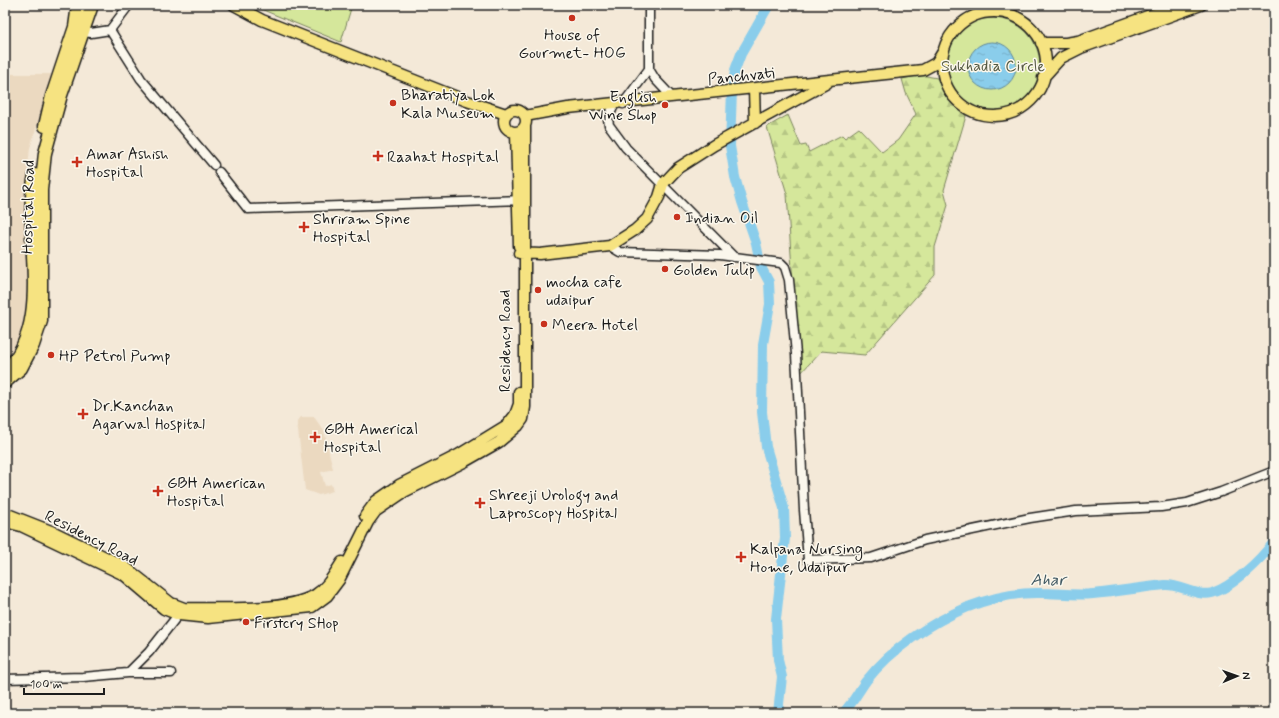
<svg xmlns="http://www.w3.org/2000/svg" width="1279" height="718" font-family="Mynerve,sans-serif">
<defs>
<pattern id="forest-firs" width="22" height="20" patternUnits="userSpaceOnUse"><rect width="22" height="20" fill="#d5e79b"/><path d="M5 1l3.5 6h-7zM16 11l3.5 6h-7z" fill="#b6c685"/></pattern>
<pattern id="water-ripples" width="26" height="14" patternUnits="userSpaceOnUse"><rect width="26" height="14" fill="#8acdeb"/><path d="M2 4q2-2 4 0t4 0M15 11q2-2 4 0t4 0" fill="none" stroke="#76afc9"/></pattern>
</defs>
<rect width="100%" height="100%" fill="#f4e9d8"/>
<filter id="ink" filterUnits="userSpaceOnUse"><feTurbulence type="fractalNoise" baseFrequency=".025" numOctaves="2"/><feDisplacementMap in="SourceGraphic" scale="8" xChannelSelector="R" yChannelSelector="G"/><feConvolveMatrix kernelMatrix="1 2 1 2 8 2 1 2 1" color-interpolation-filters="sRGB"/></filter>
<g filter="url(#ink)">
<path fill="#ebd9c0" d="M5,74h48l-23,74 -2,19 1,131 -3,27 -15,34 -6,6z
M301,417h13l10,14 9,38 -12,3 4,14 6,-2 2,7 -14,4 -14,-5 -8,-68z"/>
<path fill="url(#forest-firs)" stroke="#78825c" d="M921,75l16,3 16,24 13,14 -22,74 4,15 -13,42v28l-70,80 -44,-4 -22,24 -12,-181 -20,-67 21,-12 13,31 5,-1 3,7 33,-17 3,3 14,-10 23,24 16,-12 18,-26 -10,-21 -4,-14z"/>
<path fill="#d5e79b" stroke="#78825c" d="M251,5h101l-11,37z
M946 65a47 47 0 1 1 94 0a47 47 0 1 1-94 0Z"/>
<path fill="url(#water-ripples)" stroke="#5e8698" d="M968 66a24 24 0 1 1 48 0a24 24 0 1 1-48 0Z"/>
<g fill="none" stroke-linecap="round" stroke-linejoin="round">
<path stroke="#8acdeb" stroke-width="10" d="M769,5l-28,49 -6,16 -3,20 -2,56 5,31 7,25 14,41 5,24 8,15 1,22 -7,40 -1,68 4,35 18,61 1,30 -9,81 2,41 4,17 -4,36
M843,713c10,-10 15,-21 23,-32 25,-32 64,-58 102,-74 23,-9 49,-15 74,-14 16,0 34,3 51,1 24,-2 48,-7 72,-9 16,-1 31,12 47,8 21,-6 49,-34 62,-51"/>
<g stroke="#1c1c1c" stroke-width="11">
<path id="minor" d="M649,5v64l6,10 17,18
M1005,5l2,9
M996,12l2,-7
M110,30l31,49 73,86
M83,32l8,1 19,-3 19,-25
M623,104l26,-35
M614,105l-6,14 1,6 17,23 108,109
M219,172l29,37 276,-9
M610,246l10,6 100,3 61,8 4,4 4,13 7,74 8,156 4,50 63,-2 54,-18 105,-22 46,-7 85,-4 26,-4 34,-11 53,-21
M128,673h43
M5,679l78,-2 45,-4 21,-21 33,-42"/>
</g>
<g stroke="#1c1c1c" stroke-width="13">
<path id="major" d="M234,5l28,15 205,81 39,13
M942 64a52 52 0 1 1 104 0a52 52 0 1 1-104 0Z
M1041,43h25l12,-2 100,-36
M1043,78l18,-20 20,-10 120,-43
M754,89l1,34
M504 121a11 11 0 1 1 22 0a11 11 0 1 1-22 0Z
M525,116l43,-8 355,-38 13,-7 8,-13
M516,132l3,114
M519,253l21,1 70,-8 25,-16 12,-11 12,-22 4,-13 15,-16 36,-23 113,-62
M5,513l51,20 68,33 47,37 13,5c34,0 101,4 131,-13 12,-7 19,-21 27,-33
M365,516l11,-15 23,-16 59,-30 49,-30 8,-10 4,-11v-12
M5,522l16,4 103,49 40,34 15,6 29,3 104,-11 15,-11 12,-16 29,-58 8,-11 28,-19 60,-30 35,-20 19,-16 5,-7 2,-12v-280"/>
</g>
<g stroke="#1c1c1c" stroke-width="15">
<path id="highway" d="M45,126l7,-30 23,-69 3,-22
M5,372c51,-53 16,-133 30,-197
M5,382l16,-14 12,-23 8,-24v-131l4,-37 16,-58 31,-90"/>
</g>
<use href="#minor" stroke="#fbf7ec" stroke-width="8"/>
<use href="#major" stroke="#f6e381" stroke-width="10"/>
<use href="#highway" stroke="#f6e381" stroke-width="12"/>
</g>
</g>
<g fill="#c8321e" stroke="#fbf7ec" stroke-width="1.5">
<circle cx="572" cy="18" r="4"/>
<circle cx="393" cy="103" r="4"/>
<circle cx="665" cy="105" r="4"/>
<path d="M376 150h4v4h4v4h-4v4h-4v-4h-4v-4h4z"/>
<path d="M75 156h4v4h4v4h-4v4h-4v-4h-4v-4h4z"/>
<circle cx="677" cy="217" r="4"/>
<path d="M302 221h4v4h4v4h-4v4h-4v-4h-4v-4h4z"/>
<circle cx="665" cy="269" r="4"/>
<circle cx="538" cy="290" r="4"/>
<circle cx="544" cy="324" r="4"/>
<circle cx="51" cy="355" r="4"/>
<path d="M81 408h4v4h4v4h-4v4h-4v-4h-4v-4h4z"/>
<path d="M313 431h4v4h4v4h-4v4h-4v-4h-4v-4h4z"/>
<path d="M156 485h4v4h4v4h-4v4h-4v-4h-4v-4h4z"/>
<path d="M478 497h4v4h4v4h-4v4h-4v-4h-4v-4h4z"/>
<path d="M739 551h4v4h4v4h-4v4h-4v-4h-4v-4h4z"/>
<circle cx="246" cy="622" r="4"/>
</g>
<g text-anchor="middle" stroke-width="3" stroke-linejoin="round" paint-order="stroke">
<g font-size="16" fill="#1c1c1c" stroke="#fbf7ec" text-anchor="start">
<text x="572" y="40" text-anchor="middle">House of<tspan x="572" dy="18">Gourmet- HOG</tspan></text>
<text x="401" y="100">Bharatiya Lok<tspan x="401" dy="18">Kala Museum</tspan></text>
<text x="657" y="102" text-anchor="end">English<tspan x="657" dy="18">Wine Shop</tspan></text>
<text x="86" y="159">Amar Ashish<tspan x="86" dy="18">Hospital</tspan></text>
<text x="387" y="162">Raahat Hospital</text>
<text x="685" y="223">Indian Oil</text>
<text x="313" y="224">Shriram Spine<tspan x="313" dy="18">Hospital</tspan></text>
<text x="673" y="275">Golden Tulip</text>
<text x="546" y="287">mocha cafe<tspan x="546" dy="18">udaipur</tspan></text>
<text x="552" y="330">Meera Hotel</text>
<text x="59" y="361">HP Petrol Pump</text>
<text x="92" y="411">Dr.Kanchan<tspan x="92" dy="18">Agarwal Hospital</tspan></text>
<text x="324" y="434">GBH Americal<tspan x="324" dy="18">Hospital</tspan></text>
<text x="167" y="488">GBH American<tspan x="167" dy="18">Hospital</tspan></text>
<text x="489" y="500">Shreeji Urology and<tspan x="489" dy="18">Laproscopy Hospital</tspan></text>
<text x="750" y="554">Kalpana Nursing<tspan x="750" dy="18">Home, Udaipur</tspan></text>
<text x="254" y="628">Firstcry SHop</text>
</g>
<g font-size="16" fill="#545942" stroke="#fbf7ec">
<text x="993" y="71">Sukhadia Circle</text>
</g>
<g font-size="16" fill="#1c1c1c" stroke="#fbf7ec">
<text transform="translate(741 75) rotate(-6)" y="6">Panchvati</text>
<text transform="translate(27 207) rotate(-89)" y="6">Hospital Road</text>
<text transform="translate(504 341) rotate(-90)" y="6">Residency Road</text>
<text transform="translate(92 537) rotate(27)" y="6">Residency Road</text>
</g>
<g font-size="17" font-style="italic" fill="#425a64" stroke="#fbf7ec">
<text x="1048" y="585">Ahar</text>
</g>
</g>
<rect width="1279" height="718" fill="none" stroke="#fbf7ec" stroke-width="20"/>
<rect x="10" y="10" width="1259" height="698" fill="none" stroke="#1c1c1c" stroke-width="1.5" filter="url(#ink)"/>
<g transform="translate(1237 676) rotate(88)" stroke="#fbf7ec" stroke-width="3" paint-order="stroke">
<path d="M0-3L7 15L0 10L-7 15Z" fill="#1c1c1c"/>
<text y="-6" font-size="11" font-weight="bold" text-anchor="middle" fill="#1c1c1c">N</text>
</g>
<path d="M24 688v6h80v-6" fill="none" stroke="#1c1c1c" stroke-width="2"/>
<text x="30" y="688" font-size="12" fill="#1c1c1c" stroke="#fbf7ec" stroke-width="3" paint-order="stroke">100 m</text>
</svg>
